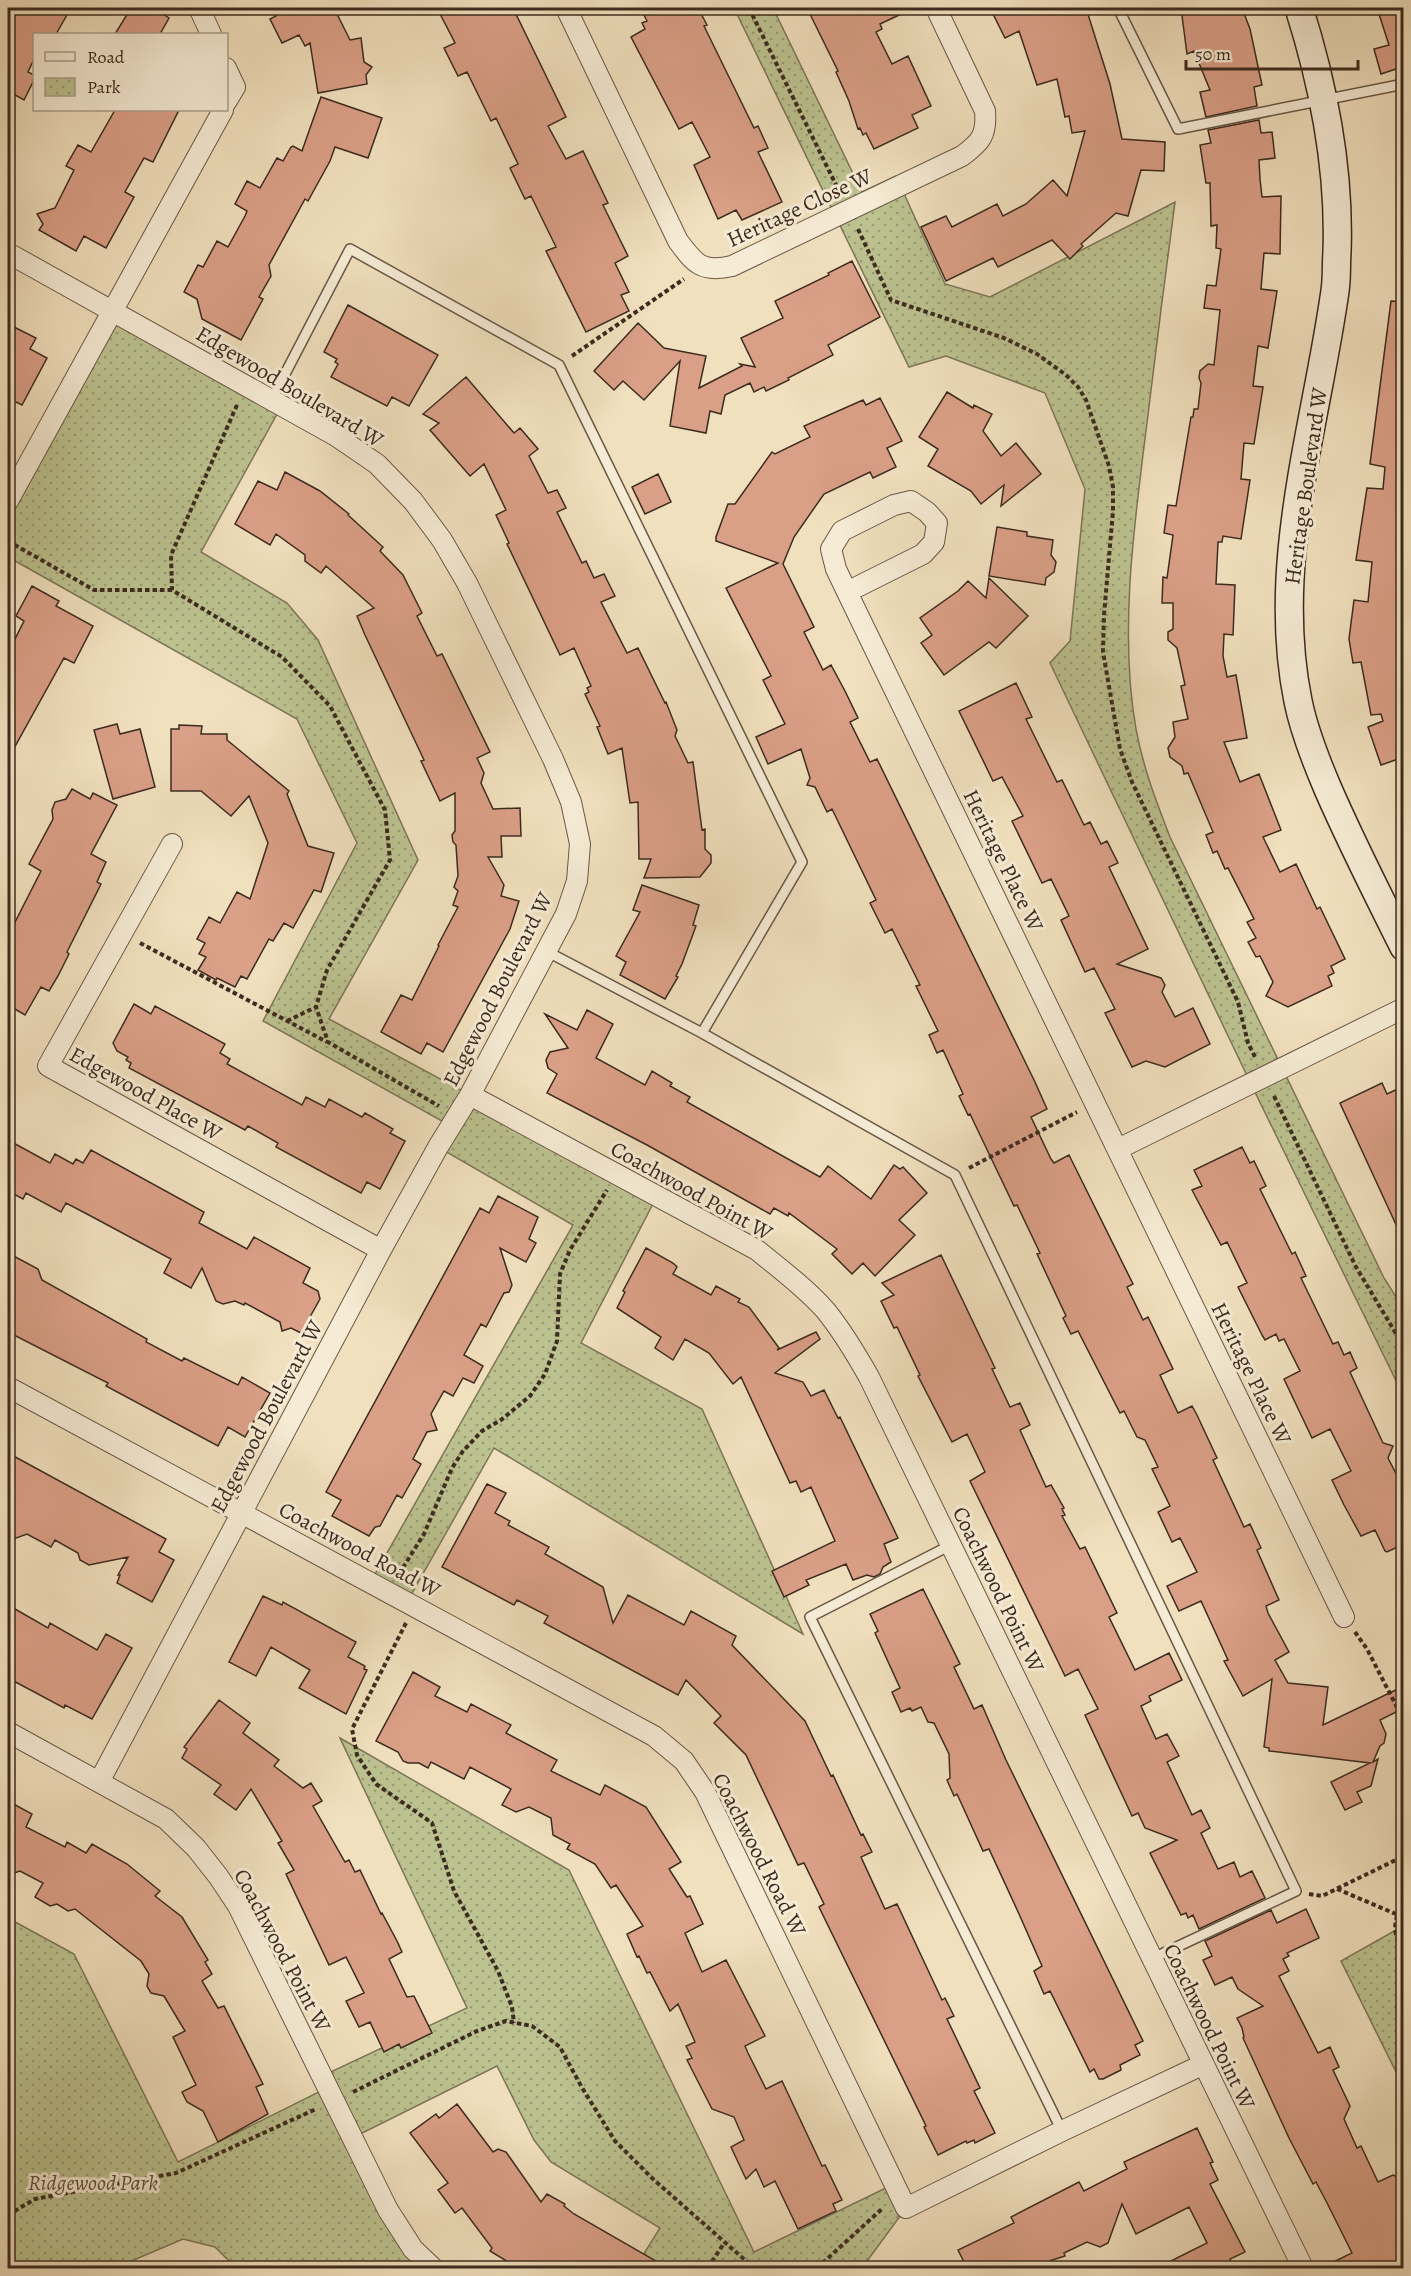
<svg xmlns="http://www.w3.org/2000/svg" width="1411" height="2276" font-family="Alegreya,serif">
<defs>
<pattern id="park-dots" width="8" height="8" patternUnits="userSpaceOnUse" patternTransform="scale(1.5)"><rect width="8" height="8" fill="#bcc290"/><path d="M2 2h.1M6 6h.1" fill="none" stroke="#9a9e75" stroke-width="1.8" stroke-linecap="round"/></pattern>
</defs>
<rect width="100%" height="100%" fill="#f1e0be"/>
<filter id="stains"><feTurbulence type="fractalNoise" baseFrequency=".00333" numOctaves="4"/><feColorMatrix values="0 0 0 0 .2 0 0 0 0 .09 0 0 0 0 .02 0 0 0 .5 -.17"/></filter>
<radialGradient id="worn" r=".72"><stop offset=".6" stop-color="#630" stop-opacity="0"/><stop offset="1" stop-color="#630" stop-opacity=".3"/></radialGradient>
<path fill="url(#park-dots)" stroke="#7c7658" stroke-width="1.5" d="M734,8h39l89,184 34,-16 49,108 45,13 185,-95c-10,76 -20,153 -29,229 -12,95 -27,203 -10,298 7,38 20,72 34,108l214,441 19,30v87l-152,-311 -201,-421 20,-22 15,-152 -40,-96 -99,-37 -37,11z
M112,311l170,94 -81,147 86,51 31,37 100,220 -89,159 328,177 -76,147 121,66 101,225 -309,-186 -87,154 -37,-19 203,-358 -135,-78 13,-21 -188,-105 94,-178 -60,-124 -289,-162v-56z
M340,1738l229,132 185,382 140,-68 12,24 -44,60h-227l25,-40 -109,-66 -17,-22 -37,-74 -145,72 81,130h-197l-21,-21 -32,-8 -68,29h-107v-350l66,36 104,208 149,-74 -5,-12 145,-68z
M1403,1926v160l-62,-125z"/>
<path fill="#da9f87" stroke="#3c2b1f" stroke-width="1.5" d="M8,8h63l-15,26h-22v25l-6,13 6,3v5l-10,20 -16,-9z
M131,8h35l-3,6 6,4 -9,16h-45z
M271,8h63l16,32 11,-2 3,24 8,5 -6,8 1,9 -49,9 -8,-50 -5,3 -6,-11 -17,8 -12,-24 6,-3z
M437,8h76l53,109 -18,9 18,33 17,-8 25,52 -5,2 25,51 -13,7 14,29 -8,3 8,16 -43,21 -40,-81 10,-4 -25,-51 -6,3 -15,-31 8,-4 -22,-46 -5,3 -24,-49 -9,4 -14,-28 11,-5z
M655,8h43l9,17 -3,1 50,102 4,-2 10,22 -10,4 24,50 -40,18 -6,-10 -18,9 -24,-54 16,-8 -18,-35 -13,7 -48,-92 14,-8 -3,-6 5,-2 -4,-8z
M807,8h107l-34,16 2,5 -6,3 16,32 16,-8 23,50 -19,9 6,13 -44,21 -8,-16 -3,2 -3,-7 -2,1 -9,-28 -13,-29 2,-1z
M990,8h96l24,76 12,55 43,3 -1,29 -23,-1 -13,46 -12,-3 -35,31 2,2 -13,13 -18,-19 -54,27 -5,-9 -47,23 -25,-54 25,-11 6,11 45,-23 6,12 23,-12 27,-24 14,16 18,-65 -13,2 -3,-17 -4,1 -8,-38 -20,6 -18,-54 -14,7z
M1181,8h61l8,21 12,56 -8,2 3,19 -51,11 -6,-25 10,-2 -16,-39 -7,3z
M1377,8h27v69l-5,1 -3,-9 -15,5 -7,-25 15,-4z
M321,97l61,21 -14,40 -33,-11 -5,14 -22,40 -3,-2 -36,66 2,11 -12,21 4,2 -22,41 -39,-21 -5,-20 -13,-7 14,-27 5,2 14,-26 11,6 17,-31 2,-5 -12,-7 12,-23 13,7 17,-30 6,3 8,-14 2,-1 9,5z
M115,110h64l-26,52 -9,-4 -19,34 9,5 -28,51 -22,-12 -8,15 -37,-21 4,-6 -6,-10 18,-6 19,-38 -8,-4 12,-21 13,7z
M1259,120l2,13 11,-1 3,26 -16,2 1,19 2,18 19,-1 -1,58 -16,-1 -3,36 16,2 -9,57 -10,-2 -5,40 10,1 -9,57 -10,-1 -3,36 9,1 -9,59 -18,-3 -1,6h-4l-2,42 19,1 -2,50 -9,-1 -1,22 4,21 9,-2 11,63 -23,4 16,40 19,-8 22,56 -18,7 17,35 16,-8 21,45 3,-2 25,52 -14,7 3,7 -6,3 4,10 -44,21 -22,-11 7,-14 -13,-26 -4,1 -8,-15 8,-4 -9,-16 7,-3 -26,-51 -3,1 -8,-18 -4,2 -7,-18 7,-3 -25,-59 -4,1 -2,-8 -12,-9 -2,-9 7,-11 -2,-15 15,-3 -7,-33 4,-1 -8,-37 -9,-8v-8l5,-3v-26h-11l1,-26 4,1 6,-43 -9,-2 4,-28 8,1 15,-89h2l1,-8h4l3,-26 -2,-5 1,-7 8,-7 6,1 6,-55 -16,-2 3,-23 9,1 5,-37 -5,-1 1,-23 -6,1 -1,-43h-4l-6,-38 11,-2 -3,-13z
M852,261l28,56 -52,28 5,10 -45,23 1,2 -23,11 -2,-4 -10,5 -4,-9 -25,12 -4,19 -11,-3 -4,22 -36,-7 10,-65 -36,39 -21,-19 -9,9 -20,-19 44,-48 26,25 42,8 -7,32 43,-22 -2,-2 15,3 -14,-29 42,-20 -8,-17 54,-26 -1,-2z
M1391,301l13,1v455l-23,8 -13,-38 15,-6 -2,-7 -10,1 -10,-53 -8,1 -4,-24 5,-39 14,2 4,-40 -16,-2 11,-72 16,1 2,-22 -15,-3z
M348,305l90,50 -29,51 -17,-9 -5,9 -56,-29 7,-13 -3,-2 2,-3 -13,-7z
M14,327l22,11 -6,11 17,9 -25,47 -14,-7v-58z
M466,377l48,56 6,-5 18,21 -9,7 19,37 9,-3 9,18 -9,4 25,51 4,-2 8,17 10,-4 11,22 -14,6 26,51 11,-5 27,55 1,-1 11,28 -2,6 13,27 5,-1 9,68 3,-1v20l6,6v8l-11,14 -56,1 7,-19h-12l-1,-57 -8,1 -8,-55 -14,6 -11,-27 3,-1 -15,-32 4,-2 -2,-4 4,-2 -17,-38 -14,7 -53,-111 2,-1 -13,-28 10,-5 -22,-46 -14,12 -40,-46 9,-7 -16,-9z
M947,392l26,16 1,-3 18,9 -9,17 18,25 15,-13 25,31 -40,32 3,-21 -23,19 -10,-13 -43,-25 10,-17 -19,-12z
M880,398l22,43 -15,7 9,19 -23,11 -3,-6 -46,22 -30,43 -11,27 31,63 -10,5 19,38 8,-5 14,26 13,27 -8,4 20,40 7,-3 158,323 12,27 -16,8 20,42 3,4 15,-8 64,129 -6,3 16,33 5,-3 25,52 -13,6 18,38 14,-7 5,9 20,43 -4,2 31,67 6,-3 11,24 -4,2 22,50 -13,6 2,7 21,39 -14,8 13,23 40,4 -5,38 81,-39v22l-24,12 6,14 -2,9 -4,3 -7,16 5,-3 -7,27 -14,6 5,10 -17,8 -14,-28 39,-19 -101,-12v-3l-5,-1 8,-68 -29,17 -19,-35 4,-1 -27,-59 -22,10 -12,-25 30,-14 -17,-34 -8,4 -14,-30 12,-6 -18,-37 6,-2 -13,-27 -8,-3 -13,-26 -4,2 -42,-82 -7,3 -8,-16 3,-2 -29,-62 3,-1 -23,-48 -3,1 -44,-92 -2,1 -9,-19 4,-2 -20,-44 -6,3 -8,-18 9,-4 -22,-45 4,-1 -28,-56 -7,4 -15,-30 6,-3 -44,-91 -5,3 -12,-25 -8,-2 3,-7 -9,-29 -33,15 -12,-27 29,-13 -22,-44 8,-4 -45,-88 52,-25 -62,-22v-4l12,-33h7l37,-52 3,2 35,-17 -6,-11 59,-26 3,5z
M285,472l35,19 29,23 -1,1 35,32 -3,4 23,24 19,38 -5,3 20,40 5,-2 48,98 -13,6 7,15 -3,10 12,26 27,-1 1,28h-20l1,21h-14l16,28 -3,11 18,5 -9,28 -67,123 -16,-9 -6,11 -40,-22 20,-37 11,5 27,-54 -1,-1 20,-38 -5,-2 5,-14 -4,-4 4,-11 -2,-31 -3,-3 -1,-7 3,-4v-38l-15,8 -19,-40 3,-1 -59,-125 -8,-19 17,-8 -48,-42 -5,7 -16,-12v-6l-29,-21 -6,11 -35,-21 23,-43 19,9z
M658,474l13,28 -26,12 -13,-27z
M997,527l30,5v4l26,4 -2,15 5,7 -2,10 -8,6 -1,7 -56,-9z
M989,578l39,38 -32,32 -7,-6 -45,33 -23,-32 11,-8 -12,-17 38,-27 10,-10 18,17z
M32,586l27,15 -3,5 37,20 -19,37 -10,-5 -56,101v-106l16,-32 -8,-5z
M1016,683l16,34 -6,2 31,63 5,-2 22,45 6,-3 11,22 6,-3 11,22 -9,4 39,82 -31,15 44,14 4,7 -3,7 13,25 18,-9 17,36 -45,23 -19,-6 -14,6 -27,-54 10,-4 -21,-41 -9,4 -24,-52 8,-4 -18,-37 -9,4 -30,-62 11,-5 -21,-39 -9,4 -34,-70z
M117,724l3,10 20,-5 15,58 -42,12 -19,-69z
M179,725l23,1 -1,8h26v6l62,51 -2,3 21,52 26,7 -13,39 -7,-2 -21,38 -9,-5 -11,18 -4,-2 -22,40 -6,-3 -6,11 -18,-9 -1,2 -18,-10 8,-13 -7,-3 6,-11 -8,-4 12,-22 11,6 17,-31 13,7 18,-56 -19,-47 -18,20 -30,-25h-30v-62h8z
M72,789l18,10 3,-6 24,12 -26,49 15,8 -9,20 4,2 -34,68 2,2 -11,22 -9,15 -8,-4 -16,28 -17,-10v-69l33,-65 -12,-7 24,-45 -1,-9 3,-8 11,-3z
M642,885l57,20 -6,20 3,1 -14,38 -6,12 2,1 -13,22 -45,-24 6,-13 -10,-6 24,-44 -7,-2z
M134,1004l17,10 4,-8 70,38 -5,9 10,6 -3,5 75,41 4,-8 19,10 4,-8 33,18 3,-4 28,16 -3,4 15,8 -25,48 -13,-7 -6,11 -85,-46 2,-4 -30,-17 -3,4 -116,-62 2,-5 -5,-3 2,-3 -11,-6 -4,-8z
M587,1010l26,14 -17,34 49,27 7,-14 20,12 -2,3 20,11 -3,5 133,75 8,-11 43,33 23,-34 6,4 3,-2 24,26 -28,27 16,15 -40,41 -12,-13 -11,11 -20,-20 5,-5 -48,-36 -1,3 -14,-8 -4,6 -123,-69 -100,-52 10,-19 -9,-6 -2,-8 4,-8 18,-4 -23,-34 32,16z
M1382,1083l5,11 17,-8v156l-64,-139z
M8,1140l42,23 5,-9 18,10 3,-5 7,4 8,-13 113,62 -5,11 48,26 7,-12 56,31 -7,15 15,8 2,8 -19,34 -10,-5 -9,3 -2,-9 -35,-19 -1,2 -9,-4 -12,3 -7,-3 -14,-33 -11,20 -27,-15 7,-14 -84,-45 -21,-11 -5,9 -35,-19 -3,6 -15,-8z
M1242,1147l8,16 4,-2 12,25 -6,3 32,65 3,-2 11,24 -5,2 32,66 5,-2 6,13 6,-3 7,16 -7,4 33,71 10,3 -5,12 16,31v55l-17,8 -2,-1 -10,-21 -14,6 -17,-31 -12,-25 19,-9 -21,-42 -18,9 -28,-59 16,-8 -16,-32 -5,2 -3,-7 -11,6 -3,-5 -24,-48 9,-4 -20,-41 -6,3 -29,-55 10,-4 -8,-16z
M498,1196l40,21 -9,22 7,4 -10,19 -26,-14 12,37 -3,7 -5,1 -18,34 -5,-3 -17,31 19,11 -9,17 -11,-5 -10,18 -9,-5 -13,23 6,16 -10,2 -14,27 8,5 -19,34 -5,-3 -17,31 -5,1 -6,9 -37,-20 9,-16 -15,-8 154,-284 9,5z
M646,1248l27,15 4,4 -4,7 38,21 5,-9 24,13 -2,3 11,5 30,41 -2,2 39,-18 4,7 -45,34 28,9 8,14 13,-6 14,28 2,-1 58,121 -14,6 7,18 -8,5 -3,7 -6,3 -7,-2 -14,5 -7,-16 -40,16 3,5 -25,12 -12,-26 63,-30 -24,-54 -10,5 -5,-11 -6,2 -49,-106 -8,7 -24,-31 -24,-14 -12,21 -18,-12 6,-11 -44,-29 8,-16 -2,-1z
M8,1253l30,16 4,11 105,59 -1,3 36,19 2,-3 54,27 4,-8 28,16 -25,44 -17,-10 -10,19 -112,-60 2,-3 -100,-51z
M941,1255l54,113 -3,1 18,38 10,-4 10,22 -10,5 26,57 5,-2 13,23 -2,1 3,6 -3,1 18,33 5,-2 32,66 -8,4 26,53 34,-17 13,27 -33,16 2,5 -10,5 15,33 11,-5 12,22 -12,6 1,2 24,51 9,-5 9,18 -9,5 17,36 16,-7 6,15 12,-6 13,27 -66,31 -6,-14 -5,3 -2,-5 -5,2 -31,-62 27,-13 -32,-12 -7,-15 -6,3 -47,-101 13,-6 -20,-40 -13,7 -95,-195 15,-9 -18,-38 -15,8 -34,-66 2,-1 -23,-48 -3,1 -13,-27 13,-6 -12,-12z
M8,1453l158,86 -7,13 15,8 -22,42 -35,-19 3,-8h-2l10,-18 -39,8 -9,-5 -2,-7 -23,-13 -4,7 -24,-13 -19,7z
M487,1484l19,9 -11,20 15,8 -2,4 41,22 -4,7 58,33 10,36 15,-28 56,30 7,-14 45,25 -4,9 73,76 26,55 2,-1 28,60 2,-1 9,18 -11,5 24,52 12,-5 45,96 3,-2 9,18 -7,3 33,69 -6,3 21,42 -20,10 -1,-3 -7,3 -1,-2 -28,14 -14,-28 2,-1 -107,-219 5,-3 -20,-41 -6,2 -52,-110 -32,-32 7,-7 -35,-36 -8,15 -134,-72 4,-7 -31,-16 -3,5 -72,-38z
M923,1589l37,75 -6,3 20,42 8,-4 24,55 137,281 -8,4 5,10 -20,10 1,5 -18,9h-4l-5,-10 -4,3 -40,-81 -6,3 -10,-23 8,-5 -23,-52 -30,-65 -6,2 -26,-57 -3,2 -7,-16 3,-2 -1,-24 -15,-31 -6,-1 -7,-15 -9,4 -2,-3 -9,4 -9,-20 8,-4 -25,-55 3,-2 -8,-17z
M263,1596l19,9 1,-3 73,40 -8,15 17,9 -1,3 3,1 -21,44 -47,-26 11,-18 -39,-23 -15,29 -27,-14z
M8,1605l40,23 2,-5 47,27 9,-16 26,14 -40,71 -27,-14 -1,3 -56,-30z
M413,1672l27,15 -5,9 32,16 4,-8 40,21 -5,8 51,27 -6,11 49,24 5,-10 41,22 35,55 -12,7 18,28 3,-1 13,28 -18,9 17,39 24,-12 39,76 -20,10 3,7 18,36 16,-8 40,85 3,-1 17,35 -9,4 3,7 -38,18 -23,-48 -11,6 -8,-18 -10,10 -15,-32 13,-7 -10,-23 -22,-8 -25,-49 5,-2 -6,-12 9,-4 -17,-38 -8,7 -20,-39 -3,1 -8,-17 -2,1 -10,-23 16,-8 -27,-41 -5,3 -16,-24 -28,-15 3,-5 -17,-9 -2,-17 -22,-11 -13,5 -14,-7 9,-16 -41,-22 -6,12 -33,-17 -3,6 -9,-5h-11l-5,-2 -5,-9 -22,-11z
M219,1700l31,23 -7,10 36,27 -5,6 29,22 8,-5 11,18 -9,5 32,56 4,-2 6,12 5,-2 21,44 1,-1 15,28 5,11 -13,7 18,38 7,-1 18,37 -31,15 -2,-4 -15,8 -14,-30 -11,5 -13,-26 18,-8 -18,-36 -17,8 -43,-91 8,-4 -16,-27 4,-2 -31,-52 -15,21 -22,-16 7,-9 -39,-27 5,-9 -3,-2z
M8,1801l24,13 -6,13 39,20 2,-5 19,11 6,-9 35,20 33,27 -5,5 27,21 26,43 -3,2 7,12 -10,7 16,27 6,-2 39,78 -7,3 12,27 -50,28 -15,-31 -16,-9 -5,-10 14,-7 -23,-48 12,-6 -21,-35 -13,-3 -4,-7 2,-12 -8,-13 -66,-52 -7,2 -11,-7 -7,2 -15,-9 8,-14 -23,-12 -12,4z
M1306,1909l13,29 -32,15 2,3 -6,3 6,12 -10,5 39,77 12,-6 9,20 -6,3 17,36 -6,13 13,29 4,-2 17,36 15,-7 7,3 4,7 -6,15 6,10v58h-83l31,-15 -26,-52 -10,-19 -3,2 -24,-46 -46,-100 1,-1 -2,-9 -5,-10 26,-12 -25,-17 -6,-12 -17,8 -12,-25 9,-4 -7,-15 66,-31 6,13z
M457,2104l36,48 5,-3 8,3 35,50 6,-8 18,10 -1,2 10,8 94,54h-150l-28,-17 2,-3 -30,-40 -7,5 -17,-23 10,-7 -38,-50 26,-19 3,4z
M1197,2128l16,34 -3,1 8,17 -8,4 35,68 -15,7 5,9h-78l50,-25 -18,-36 -53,27 -14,-30 -14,39 -8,4 -13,-5 -23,11 1,3 -16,5 2,7h-84l-9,-18 56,-27 -3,-6 68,-35 5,9 43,-22 -3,-7z"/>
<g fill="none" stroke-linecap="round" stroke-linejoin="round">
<g stroke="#695847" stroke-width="12">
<path id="lane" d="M1118,8l60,121 226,-45
M272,399l78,-150 209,116 243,497 -100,171
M546,951l156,82 253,142 341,716 -145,68
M951,1545l-141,72 252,514"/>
</g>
<g stroke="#695847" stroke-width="22">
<path id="street" d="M199,8l12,26
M566,8l112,233c17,23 24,32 54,25l230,-110c19,-14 25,-21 23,-45l-49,-103
M226,68l9,19 -9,15
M8,253l328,183 41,28 36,37 29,39 25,43 86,176 18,43 9,42 -3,37 -11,33 -96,181 -32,52 -57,103 -282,532
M8,501l215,-391
M847,592l76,-38 11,-12 3,-19 -10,-11 -16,-11 -17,4 -52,26 -11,18 5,20 11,23 497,1025
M172,844l-124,222 333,184
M470,1095l287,155c23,19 49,38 69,61 17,21 30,43 43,66l434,891
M1118,1149l286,-141
M8,1387l646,349 30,25 21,31 201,416 156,-77 140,-66
M8,1732l158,87 30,29 22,28 20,30 150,304 25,39 20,19"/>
</g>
<g stroke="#3c2b1f" stroke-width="30">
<path id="secondary" d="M1299,8c25,79 41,160 38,244 -1,13 0,26 -2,39 -19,135 -65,273 -37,410 6,30 18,60 30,88 23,53 50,106 76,158"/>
</g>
<path stroke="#3c2b1f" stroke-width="4" stroke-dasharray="4.5 3" stroke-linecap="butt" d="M749,8l91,185
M858,229l33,71 113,38 33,16 29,21 12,12 8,13 23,66 4,21v24l-9,104 -1,37 17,97 12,33 106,220 10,41 8,16
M572,356l112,-77
M237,405l-66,150 1,35 110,67 48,49 55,104 5,50 -63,110 -11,37 12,35 111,64
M8,541l86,49h78
M140,943l187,99
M287,1021l29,-14
M1274,1096l82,171 48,80
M969,1168l108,-56
M399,1574l25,-40 28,-66 11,-17 19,-20 19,-11 29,-24 15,-22 12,-33 3,-67 10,-24 37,-60
M406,1623l-54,106 5,26 19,29 56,39 22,68 44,80 14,36 2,16
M1355,1632l12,17 37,72
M1337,1889l59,25
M1309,1894l13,2 82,-40
M1404,1902c-14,22 -9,33 0,55
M353,2092l124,-61 29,-10 26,5 28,21 21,39 34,55 38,38 101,89
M8,2215l27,-16 141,-26 140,-64
M708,2268l16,-25
M817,2268l66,-60"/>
<use href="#lane" stroke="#f6ebd5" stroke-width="9"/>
<use href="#street" stroke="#f6ebd5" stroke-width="20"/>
<use href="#secondary" stroke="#f6ebd5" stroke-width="27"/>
</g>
<g text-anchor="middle" stroke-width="6" stroke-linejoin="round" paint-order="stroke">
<g font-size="22" fill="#3c2b1f" stroke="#f6ebd5">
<text transform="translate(799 207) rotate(-25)" y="8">Heritage Close W</text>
<text transform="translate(290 386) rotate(31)" y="8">Edgewood Boulevard W</text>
<text transform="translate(1305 486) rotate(-82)" y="8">Heritage Boulevard W</text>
<text transform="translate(1004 860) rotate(64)" y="8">Heritage Place W</text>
<text transform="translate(497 989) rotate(-63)" y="8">Edgewood Boulevard W</text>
<text transform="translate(146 1093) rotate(29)" y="8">Edgewood Place W</text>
<text transform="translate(692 1190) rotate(29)" y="8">Coachwood Point W</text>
<text transform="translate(1252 1373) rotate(64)" y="8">Heritage Place W</text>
<text transform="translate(266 1416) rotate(-62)" y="8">Edgewood Boulevard W</text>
<text transform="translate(360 1549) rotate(28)" y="8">Coachwood Road W</text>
<text transform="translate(999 1589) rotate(64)" y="8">Coachwood Point W</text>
<text transform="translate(760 1854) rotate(63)" y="8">Coachwood Road W</text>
<text transform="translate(283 1950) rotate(62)" y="8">Coachwood Point W</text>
<text transform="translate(1210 2026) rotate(64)" y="8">Coachwood Point W</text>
</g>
<g font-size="22" font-style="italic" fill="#5c513b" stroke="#f6ebd5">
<text x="93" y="2190">Ridgewood Park</text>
</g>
</g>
<rect width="1411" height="2276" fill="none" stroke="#f1e0be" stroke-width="30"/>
<rect x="9" y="9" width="1393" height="2258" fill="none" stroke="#3c2b1f" stroke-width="3"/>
<rect x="15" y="15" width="1381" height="2246" fill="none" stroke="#3c2b1f" stroke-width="1.5"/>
<rect x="33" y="33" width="195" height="78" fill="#f6ebd5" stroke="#ac9e8c" stroke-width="1.5"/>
<rect x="45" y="52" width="30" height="9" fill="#f6ebd5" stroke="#ac9e8c" stroke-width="1.5"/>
<text x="87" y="63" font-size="18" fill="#3c2b1f">Road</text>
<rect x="45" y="78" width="30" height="18" fill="url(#park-dots)" stroke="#ac9e8c" stroke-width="1.5"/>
<text x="87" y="93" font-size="18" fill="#3c2b1f">Park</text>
<path d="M1186 60v9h172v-9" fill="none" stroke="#3c2b1f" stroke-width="3"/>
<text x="1195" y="60" font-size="18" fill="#3c2b1f" stroke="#f6ebd5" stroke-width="4.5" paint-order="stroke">50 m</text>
<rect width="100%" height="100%" filter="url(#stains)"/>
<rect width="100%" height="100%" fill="url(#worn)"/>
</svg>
